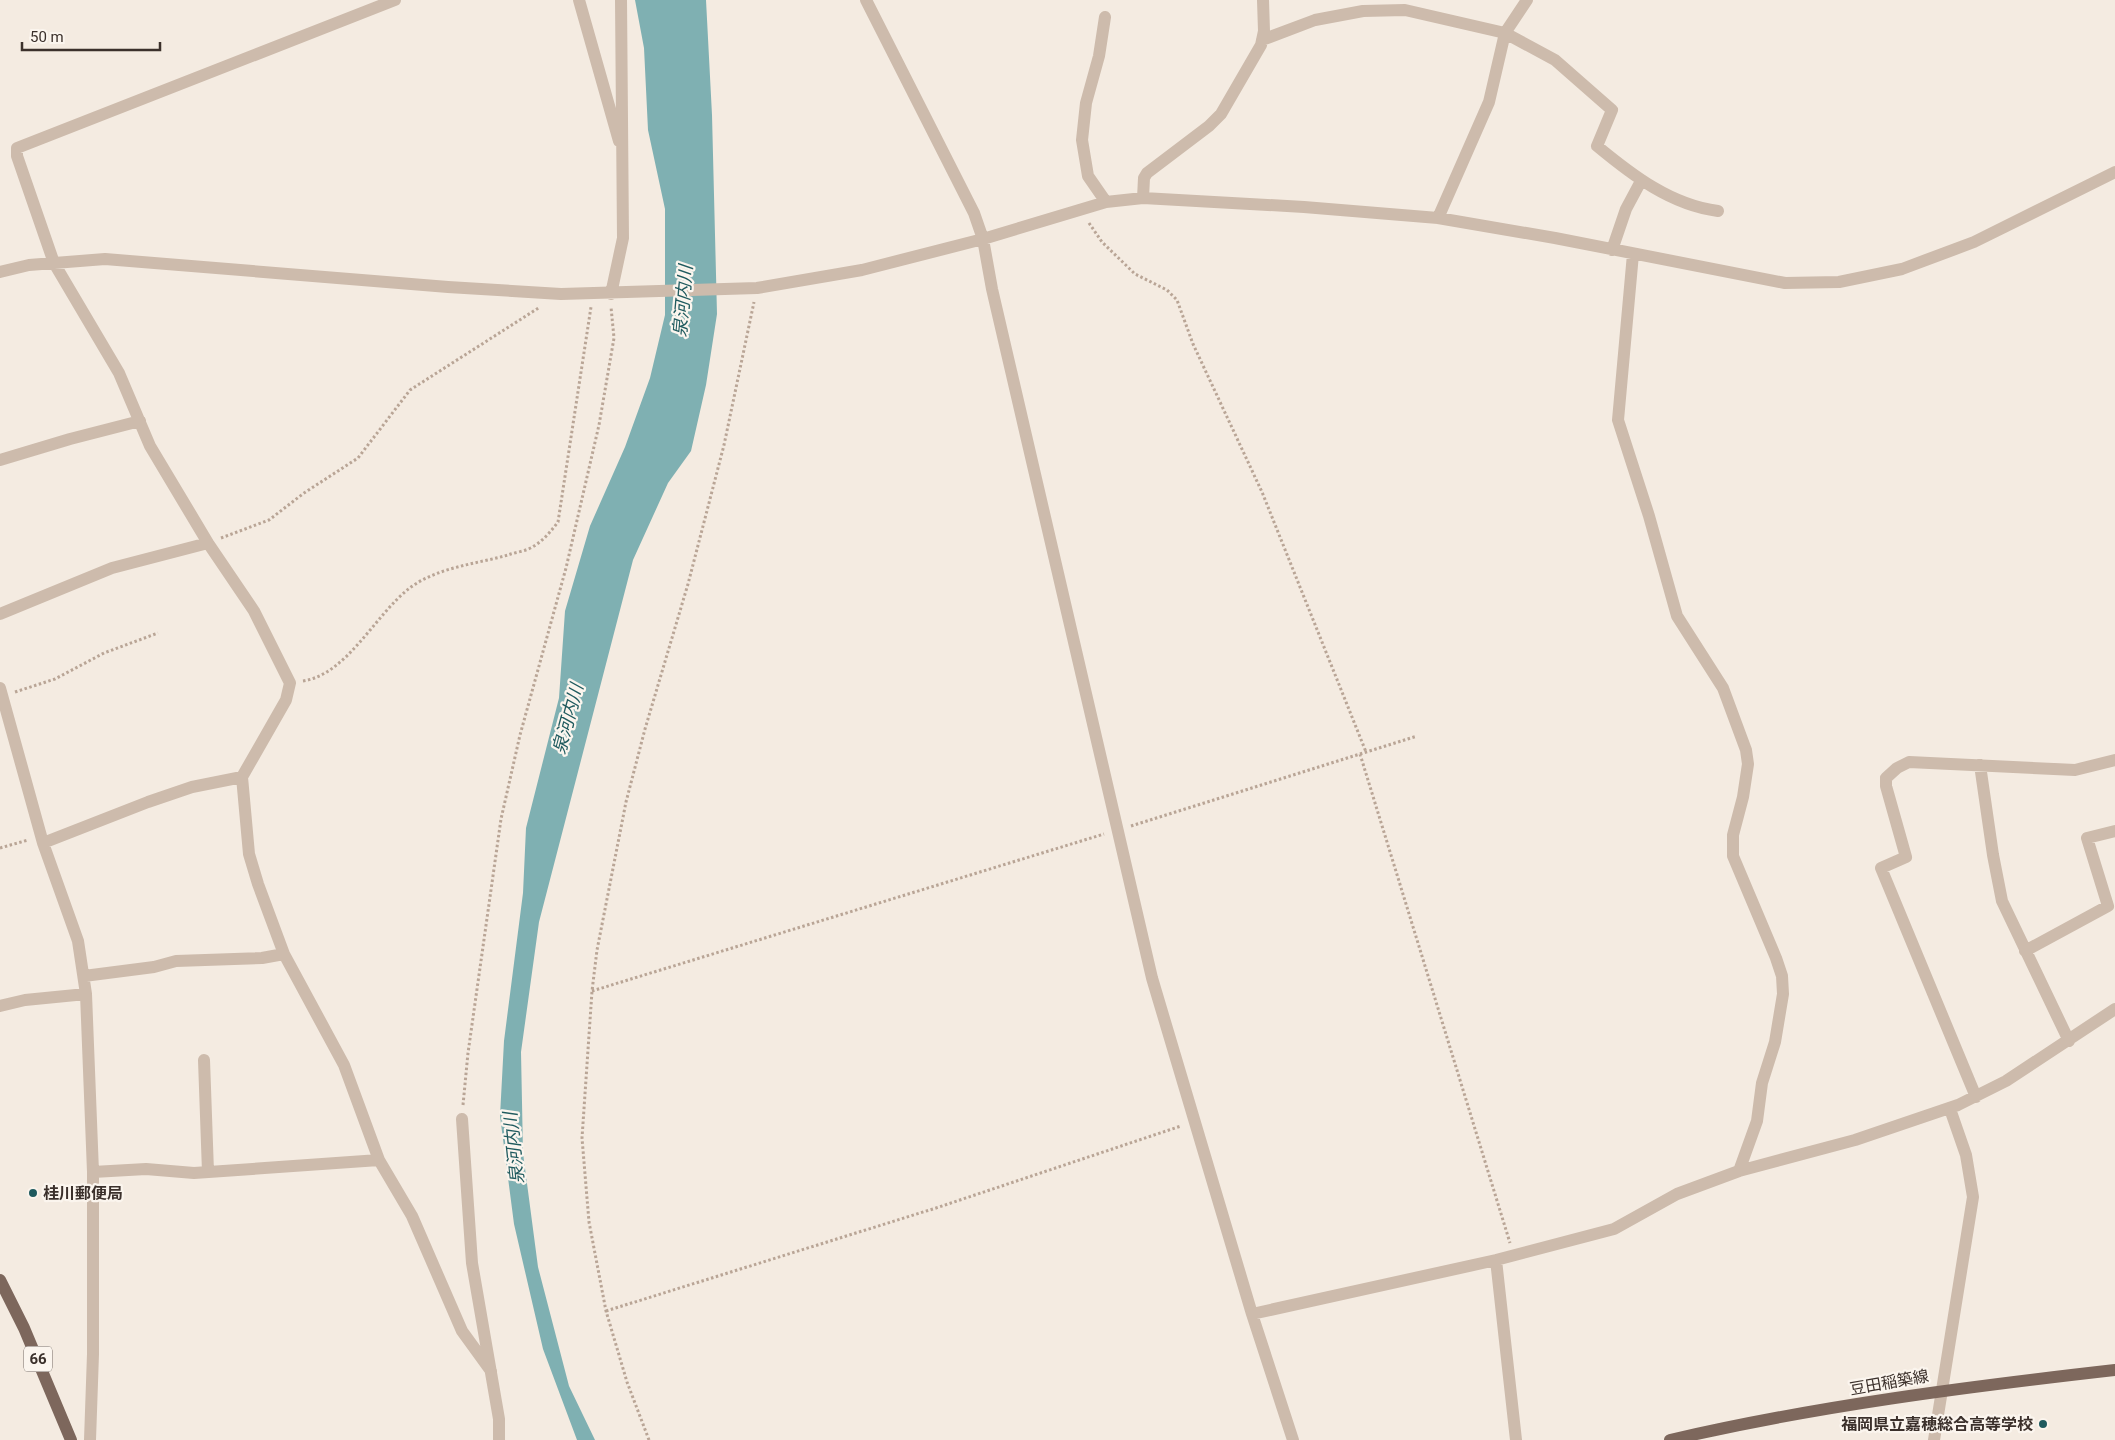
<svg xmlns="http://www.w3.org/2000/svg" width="2115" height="1440" font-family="Roboto,'Noto Sans JP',sans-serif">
<rect width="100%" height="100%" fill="#f4ebe1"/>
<path fill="#7fb0b2" d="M635,0h71l6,115 5,199 -11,71 -15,66 -23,32 -35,77 -94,362 -18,130 2,101 15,114 31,119 26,54h-18l-34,-91 -29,-125 -14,-108 4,-75 19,-148 3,-65 33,-130 6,-87 25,-85 35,-79 25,-69 15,-63v-106l-17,-79 -4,-82z"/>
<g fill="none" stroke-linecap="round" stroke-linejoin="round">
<path stroke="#b9a596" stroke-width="3" stroke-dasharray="2.5 2.5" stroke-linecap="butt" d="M1089,223l13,19 33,32 32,16 10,10 16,44 69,148 104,260
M221,538l48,-18 35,-27 54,-35 52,-68 130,-83
M303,681c45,-7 72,-67 108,-94 28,-20 65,-23 97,-32 8,-3 19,-4 26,-9 10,-6 17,-15 24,-24l33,-215
M15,692l40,-13 49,-26 54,-20
M1360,754l150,489
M1131,826l286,-90
M0,848l28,-8
M592,991l512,-157
M463,1105l5,-52 33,-234 19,-84 46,-167 33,-143 15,-87 -3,-31
M606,1311l330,-103 245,-82
M649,1440l-22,-58 -21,-71 -17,-89 -7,-84 10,-147 5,-41 29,-148 19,-73 43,-145 36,-139 30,-143"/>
<path stroke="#cdbbac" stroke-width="12" d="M579,0l40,141
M866,0l108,213 9,26 9,50 160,689 100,336 41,126
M1105,17l-6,39 -13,47 -4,37 6,36 18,26
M1262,40l53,-20 48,-9 42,-1 100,23 50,27 57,50 -15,36c35,29 74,59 121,65
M1143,198l1,-20 3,-5 62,-47 12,-12 40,-69 3,-14 -1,-31
M1438,218l51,-116 16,-69 22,-33
M1612,250l14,-41 15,-28
M1633,254l-15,166 31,96 28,100 46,72 23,62 2,14 -5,33 -10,38v21l43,102 6,18 1,18 -8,48 -13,41 -5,38 -18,50
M0,272l29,-7 76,-6 343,28 113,7 196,-6 105,-18 121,-31 123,-37 37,-4 161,9 134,11 117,20 230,45 54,-1 63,-13 72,-27 141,-70
M611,294l12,-56 -2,-238
M0,460l70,-21 70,-18
M0,614l112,-46 96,-25
M0,688l43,155 35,98 8,53 7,178v182l-3,86
M1980,765l13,90 9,46 67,140
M43,843l105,-41 44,-15 50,-10
M2025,951l83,-45 -21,-68 28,-7
M284,954l60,111 35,95
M84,976l70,-9 22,-6 86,-3 22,-4 -26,-70 -9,-30 -7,-77 44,-77 4,-17 -36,-72 -46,-68 -58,-97 -31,-73 -65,-110 -37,-107v-8l378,-148
M0,1006l25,-6 61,-6
M204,1060l4,112
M1976,1097l-95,-229 25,-11 -20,-71v-8l11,-10 12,-6 166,8 40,-10
M462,1119l10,144 27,156v21
M93,1172l53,-3 48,4 185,-13 33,56 50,115 29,40
M1496,1260l20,180
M1252,1314l244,-54 118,-31 63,-35 62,-23 116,-31 103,-35 48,-24 109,-72
M1934,1440l39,-243 -7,-42 -16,-46"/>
<path stroke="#7d675c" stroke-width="12" d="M0,1280l24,48 47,112
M1670,1440c146,-34 295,-53 445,-70"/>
</g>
<g fill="#1f5a5e" stroke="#fbf5ee" stroke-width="2">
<circle cx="33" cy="1193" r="5"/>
<circle cx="2043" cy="1424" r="5"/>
</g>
<g text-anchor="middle" stroke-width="4.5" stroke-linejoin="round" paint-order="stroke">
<rect fill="#fbf5ee" stroke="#756b66" stroke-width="1" x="24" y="1346.5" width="28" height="25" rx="4"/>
<g font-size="15" font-weight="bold" fill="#3b302b">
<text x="38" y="1364">66</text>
</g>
<g font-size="16" font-weight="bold" fill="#3b302b" stroke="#fbf5ee" text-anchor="start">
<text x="43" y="1199">桂川郵便局</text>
<text x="2033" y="1430" text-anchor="end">福岡県立嘉穂総合高等学校</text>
</g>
<g font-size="16" fill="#3b302b" stroke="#fbf5ee">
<text transform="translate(1889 1382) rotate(-10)" y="6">豆田稲築線</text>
</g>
<g font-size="18" font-style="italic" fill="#1f5a5e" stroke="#fbf5ee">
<text transform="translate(683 301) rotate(-85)" y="6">泉河内川</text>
<text transform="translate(568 719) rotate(-75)" y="6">泉河内川</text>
<text transform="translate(514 1148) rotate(-96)" y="6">泉河内川</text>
</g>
</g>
<path d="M22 42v8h138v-8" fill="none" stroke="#3b302b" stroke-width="2.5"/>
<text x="30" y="42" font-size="15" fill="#3b302b" stroke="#fbf5ee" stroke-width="4" paint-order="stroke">50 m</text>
</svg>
